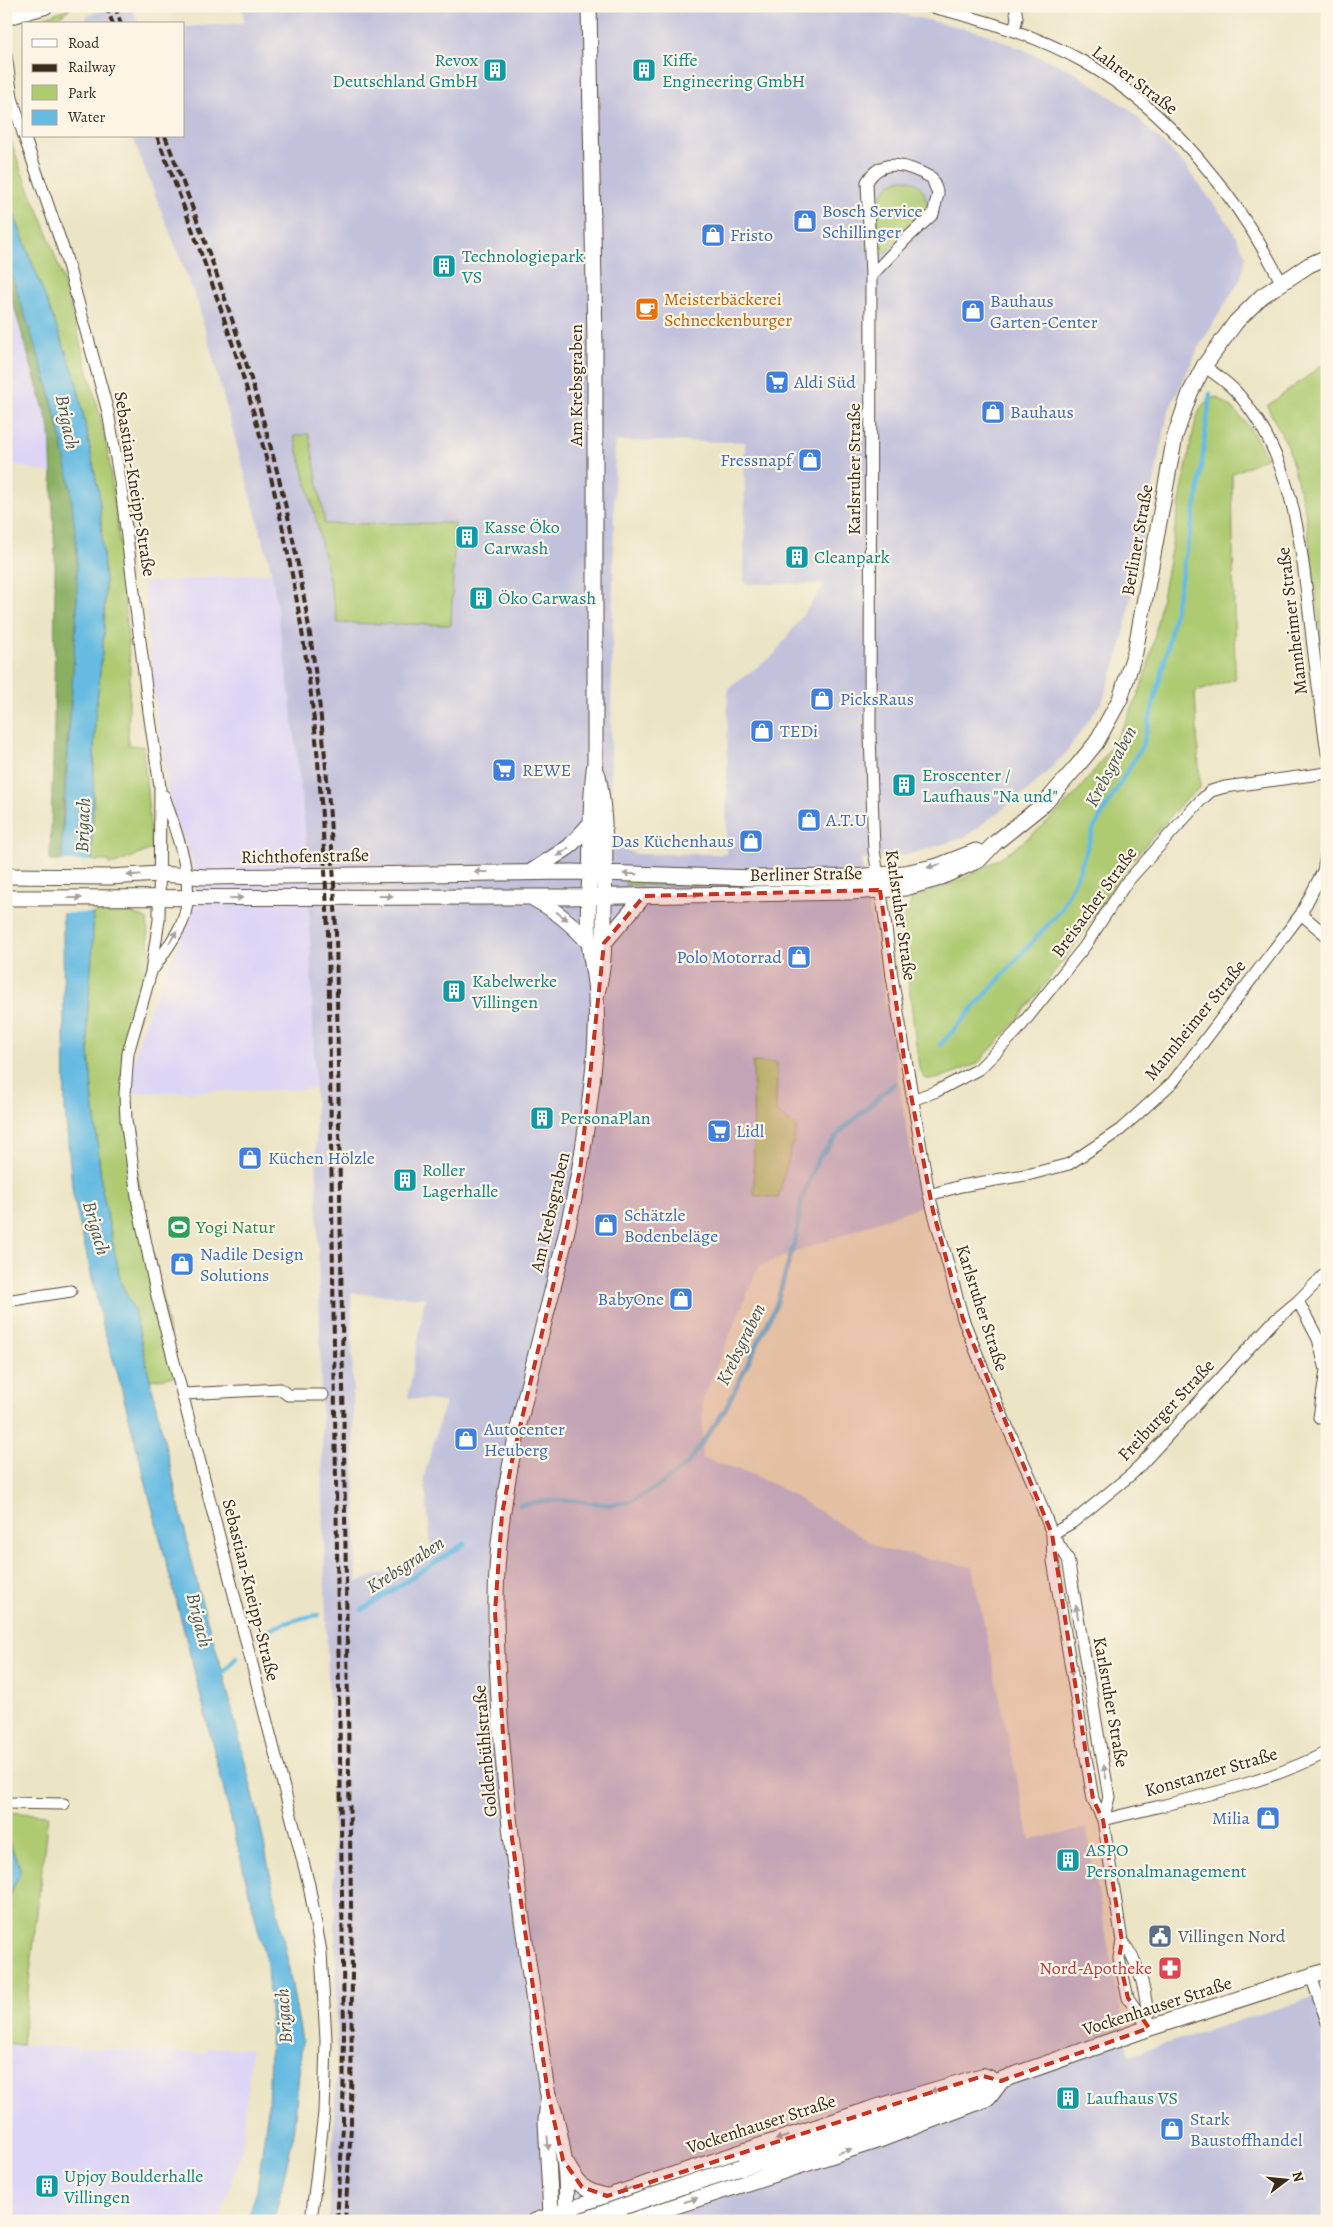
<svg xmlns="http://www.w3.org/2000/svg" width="1333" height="2227" font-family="Alegreya,serif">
<rect width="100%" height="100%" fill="#fcf5e5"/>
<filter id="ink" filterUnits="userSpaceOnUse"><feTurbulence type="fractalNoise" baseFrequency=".02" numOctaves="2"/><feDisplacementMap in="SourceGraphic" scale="10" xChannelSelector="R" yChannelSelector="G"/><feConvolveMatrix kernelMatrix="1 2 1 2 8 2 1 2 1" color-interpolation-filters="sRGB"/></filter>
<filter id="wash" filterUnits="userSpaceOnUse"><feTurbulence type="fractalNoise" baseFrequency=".0096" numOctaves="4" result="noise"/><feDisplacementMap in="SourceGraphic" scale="20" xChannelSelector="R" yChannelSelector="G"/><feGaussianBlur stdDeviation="1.12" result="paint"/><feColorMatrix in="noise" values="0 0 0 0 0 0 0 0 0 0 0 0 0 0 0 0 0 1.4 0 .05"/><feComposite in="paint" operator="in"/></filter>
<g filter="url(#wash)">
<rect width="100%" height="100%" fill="#ebe4c5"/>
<path fill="#ddd5f6" d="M6,279l44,151 1,43 -45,-10z
M272,573l18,125 17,148 8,243 -185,4 5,-40 16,-46 40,-92 4,-32 -3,-24 -20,-50 -7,-39 -13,-90 -8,-97z
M6,2043l16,2 184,9 1,-7 44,2 -9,100 -23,72h-213z"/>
<path fill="#c2c1dc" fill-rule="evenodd" d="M112,6h18l10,18h-52l-3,-7z
M242,6h589l57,5 93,21 90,38 58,39 54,54 48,64 15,29 -5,22 -41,67 -32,67 -47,236 -18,52 -38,54 -35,35 -65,48 -54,17 -50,6 59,346 -161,60 -56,133 -1,59 47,15 30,14 105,63 88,17 58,273 56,-12 43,227 198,-62v228h-999l9,-153 -3,-215 -9,-262 -10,-502 -8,-243 -17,-148 -18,-125 -74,-269 -66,-168h52v-109l60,-4zM615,441l130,1 -1,142h81l-51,71 -46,33 -2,166h-90l-13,-6 -6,-8 -7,-28zM351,1293l74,5 -17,100 37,4 -21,74 8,80 -75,26z"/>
<path fill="#aecb72" stroke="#747a48" d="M74,6l-25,18 -13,-3 37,-15z
M6,126l16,47 21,48 18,52 39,142 9,44 12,96 9,112 -2,78 15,1 9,103 -37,15h-6v-3h-17l3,-140 9,-88 1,-50 -6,-89 -23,-115 -70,-186z
M902,179c19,0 27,17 24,34l-35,34 -6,5h-5l-2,-2 -1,-6c2,-25 -6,-57 25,-65z
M1327,362v316l-22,-168 -17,-63 -21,-41z
M1216,397c25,13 37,36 51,60l-35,17 3,205 -40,13 5,96 -18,15 -57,65 -54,82 -57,74 -37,40 -40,15h-11l-7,-10 -17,-143c1,-11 8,-17 10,-28 20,-7 41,-14 60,-24 75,-39 139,-107 169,-187 12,-32 16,-67 23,-100 9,-50 19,-100 28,-150 4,-15 6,-37 24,-40z
M309,434l16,90 130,-1 -4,102 -113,-2 -21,-100 -23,-87z
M626,880l219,5h-220z
M94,911c20,3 35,-3 53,9l4,52 -23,81 -2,67 52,256 -28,4 -16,-70 -13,-27 -19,-94 -10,-99 -5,-67z
M753,1062l24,1 -1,49 21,16 -19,70 -24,-3z
M6,1812l42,3 -26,230 -16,-2v-140l4,-4 10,-32 -10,-23 -4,-3z"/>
<path fill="#8aaf64" stroke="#626c41" d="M6,258c10,24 17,50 25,75 23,71 43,143 46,218 4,104 -16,207 -15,310h-12l4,-137 1,-164 -5,-130 -44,-151z"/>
<path fill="#66bbe2" stroke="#507280" d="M6,193l70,186 23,115 6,89 -1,50 -9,88 -3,119 1,103 -6,80 5,67 10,99 19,94 13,27 66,286 23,77 36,146 28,139 15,83 -9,96 -19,84h-27l10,-31 11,-82 3,-86 -4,-57 -69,-280 -80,-310 -14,-45 -31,-135 -8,-84 -3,-266 15,-236v-58l-7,-67 -11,-56 -12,-46 -41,-124z
M8,1841l12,26v6l-14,30z"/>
<path fill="#ebe4c5" d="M59,861h36v52h-35z"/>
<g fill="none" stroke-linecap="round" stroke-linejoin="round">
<path stroke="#66bbe2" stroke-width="4.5" d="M940,1045l120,-134 18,-37 16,-46 49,-84 23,-89 33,-167 11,-94
M520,1505l24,-4 27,-1 37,5 22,-3 29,-16 29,-23 38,-55 50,-103 20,-68 5,-36 17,-42 22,-27 55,-49
M362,1610l103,-67
M258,1637c19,-13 38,-18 60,-22
M220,1676l16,-18"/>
</g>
</g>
<g filter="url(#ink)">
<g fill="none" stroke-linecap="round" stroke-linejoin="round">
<g stroke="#554637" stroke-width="13">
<path id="minor" d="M928,6c53,13 109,29 156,56 84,47 154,135 197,220
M1014,30l3,-12 -2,-12
M6,55l6,43 12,38
M24,136l41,118 43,158 12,69 29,231 11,75 -1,133 -8,52 -23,81 -3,41 1,26 13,90 17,82 153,593 12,67 5,88 -2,73 -13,108
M871,276l35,-37 27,-25 5,-20 -6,-16c-22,-12 -50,-23 -65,4l4,94 -1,458 4,116 10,62 8,65 37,218 34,124 34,85 35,77 20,53 16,25 41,238 -6,23
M1204,366c12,9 25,17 35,29 54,63 62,147 71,226 5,44 11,88 17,132
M1301,914l26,22
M154,968c9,-14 21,-30 28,-45 16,-39 -6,-90 -18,-127
M912,1100l25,-9 42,-22 37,-37 69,-86 41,-63 74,-82 11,-10 14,-4 102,-14
M929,1195l32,-9 70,-12 38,-10 51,-34 53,-48 128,-168 22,-43 4,-20
M6,1301l65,-10
M1298,1301l20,38 8,31 -7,48
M183,1394l97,-5 8,6h35
M1052,1534l1,27 40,238 10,21 19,121 -3,17 9,40 21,30
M1052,1534l21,-12 60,-49 140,-151 25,-21 29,-29
M6,1803l58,1
M1103,1820c74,-19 156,-33 224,-68
M1122,1941c20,25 24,54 27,85
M1311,1976l16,46"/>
</g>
<g stroke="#554637" stroke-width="17">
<path id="tertiary" d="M532,871l37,-24 21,-23
M6,876l103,1 51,-3 46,3 366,-5 182,6 99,-1 51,-4 34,-7 38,-15
M531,897c23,12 41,26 58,46
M6,898l559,-1 287,-5 53,-4 32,-9 42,-19 16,-17 50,-40 33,-38 18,-22 24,-44 15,-47 40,-216 15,-43 14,-27 32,-44 26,-26 47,-31 18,-8
M604,943l40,-47
M597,993c8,-29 7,-55 7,-84 1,-45 3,-90 -6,-134
M548,2100l-2,21 5,93
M566,2163c12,21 16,28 41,33
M566,2209c2,-28 -2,-59 -9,-87 -2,-10 -6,-19 -9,-28 -5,-21 -6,-44 -10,-66 -21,-137 -41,-276 -42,-416 -2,-166 68,-320 90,-483 6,-43 12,-88 10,-132 0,-19 -6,-38 -7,-58 -2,-22 0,-44 1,-66 2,-37 -1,-73 5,-110v-420l-6,-337"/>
</g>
<g stroke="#554637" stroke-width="18">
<path id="secondary" d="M6,17l39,-11
M742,2167l131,-42 276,-97 178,-57
M536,2221l333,-111 114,-34 6,2
M628,2221l250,-81 110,-42 13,-17"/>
</g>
<use href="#minor" stroke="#fff" stroke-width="11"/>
<use href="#tertiary" stroke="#fff" stroke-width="15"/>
<use href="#secondary" stroke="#fff" stroke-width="16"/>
<path stroke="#3b2a1e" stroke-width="4" stroke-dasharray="8 4" stroke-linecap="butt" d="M106,6l7,18
M115,6l6,18
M157,136c28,74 57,149 81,225 39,121 65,251 78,378 6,64 9,129 12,193l16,1098 -1,97 -6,94
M165,136c48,123 92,247 122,376 31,138 44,278 49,420l16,1036 -1,158 -6,95"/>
<g stroke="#554637" stroke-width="18" stroke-linecap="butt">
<path id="secondary-bridge" d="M582,2221l100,-35 60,-19"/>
</g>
<use href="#secondary-bridge" stroke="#fff" stroke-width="16"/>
</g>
<defs><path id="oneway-solid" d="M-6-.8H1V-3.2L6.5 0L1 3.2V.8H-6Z" transform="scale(1.25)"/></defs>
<g fill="#a79f9a">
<use href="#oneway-solid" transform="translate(563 852) rotate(144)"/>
<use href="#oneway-solid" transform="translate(934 866) rotate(165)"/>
<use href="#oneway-solid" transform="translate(481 872) rotate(180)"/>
<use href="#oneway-solid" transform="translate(630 874) rotate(-178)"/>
<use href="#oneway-solid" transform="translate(134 875) rotate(176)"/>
<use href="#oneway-solid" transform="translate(693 895) rotate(-1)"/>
<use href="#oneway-solid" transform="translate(386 896)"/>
<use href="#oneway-solid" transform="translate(75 898)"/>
<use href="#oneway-solid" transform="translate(236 898) rotate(-1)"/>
<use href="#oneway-solid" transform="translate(562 916) rotate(36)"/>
<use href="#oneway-solid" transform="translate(173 937) rotate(-58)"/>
<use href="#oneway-solid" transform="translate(1077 1612) rotate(-100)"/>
<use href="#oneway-solid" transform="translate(1071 1669) rotate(81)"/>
<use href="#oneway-solid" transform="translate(1105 1772) rotate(-100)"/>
<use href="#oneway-solid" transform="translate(937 2090) rotate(164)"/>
<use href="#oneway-solid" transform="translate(782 2138) rotate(162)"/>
<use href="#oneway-solid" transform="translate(548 2143) rotate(86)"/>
<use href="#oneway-solid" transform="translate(845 2151) rotate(-18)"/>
<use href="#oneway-solid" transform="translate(628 2189) rotate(162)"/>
<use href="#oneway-solid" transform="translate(691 2200) rotate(-18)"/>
</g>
</g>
<path fill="#c8321e" fill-opacity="0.2" stroke="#c8321e" stroke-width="4" stroke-dasharray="10 6" stroke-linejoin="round" d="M880,890l24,168 29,153 30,108 89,215 41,265 10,21 19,121 -3,17 9,40 21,30 -148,53 -18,-5 -376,120 -25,-9 -19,-27 -15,-66 -40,-284 -13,-198 7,-98 10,-53 68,-290 24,-228 40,-47z"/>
<defs>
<g id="building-square" transform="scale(1.25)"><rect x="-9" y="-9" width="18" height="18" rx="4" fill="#0f9aa8" stroke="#fcf5e5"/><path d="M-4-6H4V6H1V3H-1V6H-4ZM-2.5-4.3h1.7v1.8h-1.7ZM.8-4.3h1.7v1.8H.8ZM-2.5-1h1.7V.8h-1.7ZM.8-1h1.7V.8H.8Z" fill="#fff"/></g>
<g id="shop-square" transform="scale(1.25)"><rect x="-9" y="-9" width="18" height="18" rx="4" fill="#3f7fe0" stroke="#fcf5e5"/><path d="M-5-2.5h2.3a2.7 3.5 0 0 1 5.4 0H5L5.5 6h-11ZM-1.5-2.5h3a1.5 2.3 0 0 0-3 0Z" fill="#fff"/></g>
<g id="cafe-square" transform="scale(1.25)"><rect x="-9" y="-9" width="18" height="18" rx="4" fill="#e8710a" stroke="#fcf5e5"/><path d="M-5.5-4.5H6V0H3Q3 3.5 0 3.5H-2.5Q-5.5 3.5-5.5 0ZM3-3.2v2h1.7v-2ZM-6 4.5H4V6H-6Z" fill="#fff"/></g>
<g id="supermarket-square" transform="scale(1.25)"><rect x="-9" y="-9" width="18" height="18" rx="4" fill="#3f7fe0" stroke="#fcf5e5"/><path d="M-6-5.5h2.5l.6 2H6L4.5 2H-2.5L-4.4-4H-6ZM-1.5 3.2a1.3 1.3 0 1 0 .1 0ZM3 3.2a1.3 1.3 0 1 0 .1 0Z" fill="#fff"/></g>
<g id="stadium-square" transform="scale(1.25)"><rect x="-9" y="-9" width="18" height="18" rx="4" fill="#2e9e5b" stroke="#fcf5e5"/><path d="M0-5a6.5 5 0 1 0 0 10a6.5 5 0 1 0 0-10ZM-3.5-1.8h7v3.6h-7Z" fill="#fff"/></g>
<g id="civic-square" transform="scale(1.25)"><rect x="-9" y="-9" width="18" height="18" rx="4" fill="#5c6f8a" stroke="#fcf5e5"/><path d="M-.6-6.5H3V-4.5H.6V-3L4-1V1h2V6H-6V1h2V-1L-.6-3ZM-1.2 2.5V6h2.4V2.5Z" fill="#fff"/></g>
<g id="pharmacy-square" transform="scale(1.25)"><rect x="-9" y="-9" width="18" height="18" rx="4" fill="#e0444e" stroke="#fcf5e5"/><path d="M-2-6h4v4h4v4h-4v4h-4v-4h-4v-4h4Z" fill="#fff"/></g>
</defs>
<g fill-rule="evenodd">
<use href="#building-square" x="495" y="70"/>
<use href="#building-square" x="644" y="70"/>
<use href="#shop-square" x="805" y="221"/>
<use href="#shop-square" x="713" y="235"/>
<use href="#building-square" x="444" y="266"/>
<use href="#cafe-square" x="647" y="309"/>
<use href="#shop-square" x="973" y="311"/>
<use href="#supermarket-square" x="777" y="382"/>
<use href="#shop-square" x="993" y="412"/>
<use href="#shop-square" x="810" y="460"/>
<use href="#building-square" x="467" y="537"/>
<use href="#building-square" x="797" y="557"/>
<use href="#building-square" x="481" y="598"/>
<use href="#shop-square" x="822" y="699"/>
<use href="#shop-square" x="762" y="731"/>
<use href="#supermarket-square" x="504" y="770"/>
<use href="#building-square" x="904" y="785"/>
<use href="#shop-square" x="809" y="820"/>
<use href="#shop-square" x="751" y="841"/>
<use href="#shop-square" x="799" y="957"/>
<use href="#building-square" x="454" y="991"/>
<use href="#building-square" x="542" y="1118"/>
<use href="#supermarket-square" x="719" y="1131"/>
<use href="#shop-square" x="250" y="1158"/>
<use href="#building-square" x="405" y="1180"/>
<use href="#shop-square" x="606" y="1225"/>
<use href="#stadium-square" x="179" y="1227"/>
<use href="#shop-square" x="182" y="1264"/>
<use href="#shop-square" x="681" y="1299"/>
<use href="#shop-square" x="466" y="1439"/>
<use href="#shop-square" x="1268" y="1818"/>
<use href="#building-square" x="1068" y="1860"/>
<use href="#civic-square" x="1160" y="1936"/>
<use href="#pharmacy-square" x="1170" y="1968"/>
<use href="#building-square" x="1068" y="2098"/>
<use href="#shop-square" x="1172" y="2129"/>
<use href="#building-square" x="47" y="2186"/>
</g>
<g text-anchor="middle" stroke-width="4.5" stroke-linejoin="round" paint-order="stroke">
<g font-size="18" fill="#0d838f" stroke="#fcf5e5" text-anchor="start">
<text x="478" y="66" text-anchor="end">Revox<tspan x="478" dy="21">Deutschland GmbH</tspan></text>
<text x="662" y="66">Kiffe<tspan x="662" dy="21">Engineering GmbH</tspan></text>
<text x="462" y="262">Technologiepark<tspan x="462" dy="21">VS</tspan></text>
<text x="484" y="533">Kasse Öko<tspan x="484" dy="21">Carwash</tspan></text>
<text x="814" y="563">Cleanpark</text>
<text x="498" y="604">Öko Carwash</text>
<text x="922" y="781">Eroscenter /<tspan x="922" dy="21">Laufhaus "Na und"</tspan></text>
<text x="472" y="987">Kabelwerke<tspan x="472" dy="21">Villingen</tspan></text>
<text x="560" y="1124">PersonaPlan</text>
<text x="422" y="1176">Roller<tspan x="422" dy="21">Lagerhalle</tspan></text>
<text x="1086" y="1856">ASPO<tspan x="1086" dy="21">Personalmanagement</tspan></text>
<text x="1086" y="2104">Laufhaus VS</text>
<text x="64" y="2182">Upjoy Boulderhalle<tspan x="64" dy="21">Villingen</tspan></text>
</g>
<g font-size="18" fill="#3b2a1e" stroke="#fcf5e5">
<text transform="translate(1135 80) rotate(37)" y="6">Lahrer Straße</text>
<text transform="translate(576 385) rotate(-90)" y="6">Am Krebsgraben</text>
<text transform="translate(854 469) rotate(-90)" y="6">Karlsruher Straße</text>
<text transform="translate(135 484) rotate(81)" y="6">Sebastian-Kneipp-Straße</text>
<text transform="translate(1137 540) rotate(-80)" y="6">Berliner Straße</text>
<text transform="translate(1292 621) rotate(-97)" y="6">Mannheimer Straße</text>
<text transform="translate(305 856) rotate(-1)" y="6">Richthofenstraße</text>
<text transform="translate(806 874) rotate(-1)" y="6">Berliner Straße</text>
<text transform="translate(1094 902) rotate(-54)" y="6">Breisacher Straße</text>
<text transform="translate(901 915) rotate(82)" y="6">Karlsruher Straße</text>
<text transform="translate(1195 1020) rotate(-51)" y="6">Mannheimer Straße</text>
<text transform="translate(550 1212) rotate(-77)" y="6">Am Krebsgraben</text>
<text transform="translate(982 1308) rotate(72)" y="6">Karlsruher Straße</text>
<text transform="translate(1166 1410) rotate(-47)" y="6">Freiburger Straße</text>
<text transform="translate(251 1590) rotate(76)" y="6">Sebastian-Kneipp-Straße</text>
<text transform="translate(1111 1702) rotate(80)" y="6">Karlsruher Straße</text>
<text transform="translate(485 1751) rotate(-95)" y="6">Goldenbühlstraße</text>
<text transform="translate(1211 1772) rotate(-16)" y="6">Konstanzer Straße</text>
<text transform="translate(1157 2006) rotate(-18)" y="6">Vockenhauser Straße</text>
<text transform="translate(761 2124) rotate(-18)" y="6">Vockenhauser Straße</text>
</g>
<g font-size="18" fill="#366cbe" stroke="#fcf5e5" text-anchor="start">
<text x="822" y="217">Bosch Service<tspan x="822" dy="21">Schillinger</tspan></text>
<text x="730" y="241">Fristo</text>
<text x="990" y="307">Bauhaus<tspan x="990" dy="21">Garten-Center</tspan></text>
<text x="794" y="388">Aldi Süd</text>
<text x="1010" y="418">Bauhaus</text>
<text x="792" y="466" text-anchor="end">Fressnapf</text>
<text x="840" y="705">PicksRaus</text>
<text x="780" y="737">TEDi</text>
<text x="522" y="776">REWE</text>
<text x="826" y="826">A.T.U</text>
<text x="734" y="847" text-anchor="end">Das Küchenhaus</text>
<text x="782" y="963" text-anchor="end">Polo Motorrad</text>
<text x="736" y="1137">Lidl</text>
<text x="268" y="1164">Küchen Hölzle</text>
<text x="624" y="1221">Schätzle<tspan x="624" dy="21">Bodenbeläge</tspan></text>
<text x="200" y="1260">Nadile Design<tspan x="200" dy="21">Solutions</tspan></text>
<text x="664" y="1305" text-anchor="end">BabyOne</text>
<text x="484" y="1435">Autocenter<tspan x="484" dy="21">Heuberg</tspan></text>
<text x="1250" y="1824" text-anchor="end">Milia</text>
<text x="1190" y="2125">Stark<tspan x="1190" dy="21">Baustoffhandel</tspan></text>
</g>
<g font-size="18" fill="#c56008" stroke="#fcf5e5" text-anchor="start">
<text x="664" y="305">Meisterbäckerei<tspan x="664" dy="21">Schneckenburger</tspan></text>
</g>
<g font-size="18" fill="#27864d" stroke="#fcf5e5" text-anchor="start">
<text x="196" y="1233">Yogi Natur</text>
</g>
<g font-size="18" fill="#4e5e75" stroke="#fcf5e5" text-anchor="start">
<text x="1178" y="1942">Villingen Nord</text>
</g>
<g font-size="18" fill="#be3a42" stroke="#fcf5e5" text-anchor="end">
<text x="1152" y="1974">Nord-Apotheke</text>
</g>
<g font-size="19" font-style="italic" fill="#485659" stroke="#fcf5e5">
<text transform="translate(68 422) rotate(79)" y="7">Brigach</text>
<text transform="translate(1110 766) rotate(-62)" y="7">Krebsgraben</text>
<text transform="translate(82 825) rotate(-88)" y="7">Brigach</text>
<text transform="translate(97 1228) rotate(74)" y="7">Brigach</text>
<text transform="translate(740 1344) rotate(-64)" y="7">Krebsgraben</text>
<text transform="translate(405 1564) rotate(-33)" y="7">Krebsgraben</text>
<text transform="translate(200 1620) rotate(76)" y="7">Brigach</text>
<text transform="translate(283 2016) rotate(-94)" y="7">Brigach</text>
</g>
</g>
<rect width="1333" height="2227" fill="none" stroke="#fcf5e5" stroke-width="25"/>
<rect x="22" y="22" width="162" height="115" fill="#fcf5e5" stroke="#afa495"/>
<rect x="32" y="39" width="25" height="8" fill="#ffffff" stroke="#afa495"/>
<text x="68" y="48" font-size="15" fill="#3b2a1e">Road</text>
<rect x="32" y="64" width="25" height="8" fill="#3b2a1e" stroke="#afa495"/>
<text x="68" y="72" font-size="15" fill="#3b2a1e">Railway</text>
<rect x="32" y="85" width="25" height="15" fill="#aecb72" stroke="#afa495"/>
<text x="68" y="98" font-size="15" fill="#3b2a1e">Park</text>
<rect x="32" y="110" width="25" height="15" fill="#66bbe2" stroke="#afa495"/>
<text x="68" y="122" font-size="15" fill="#3b2a1e">Water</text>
<g transform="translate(1286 2180) rotate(74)" stroke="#fcf5e5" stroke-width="4" paint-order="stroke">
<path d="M0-4L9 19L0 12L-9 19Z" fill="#3b2a1e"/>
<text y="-8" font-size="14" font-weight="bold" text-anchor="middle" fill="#3b2a1e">N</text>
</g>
</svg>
